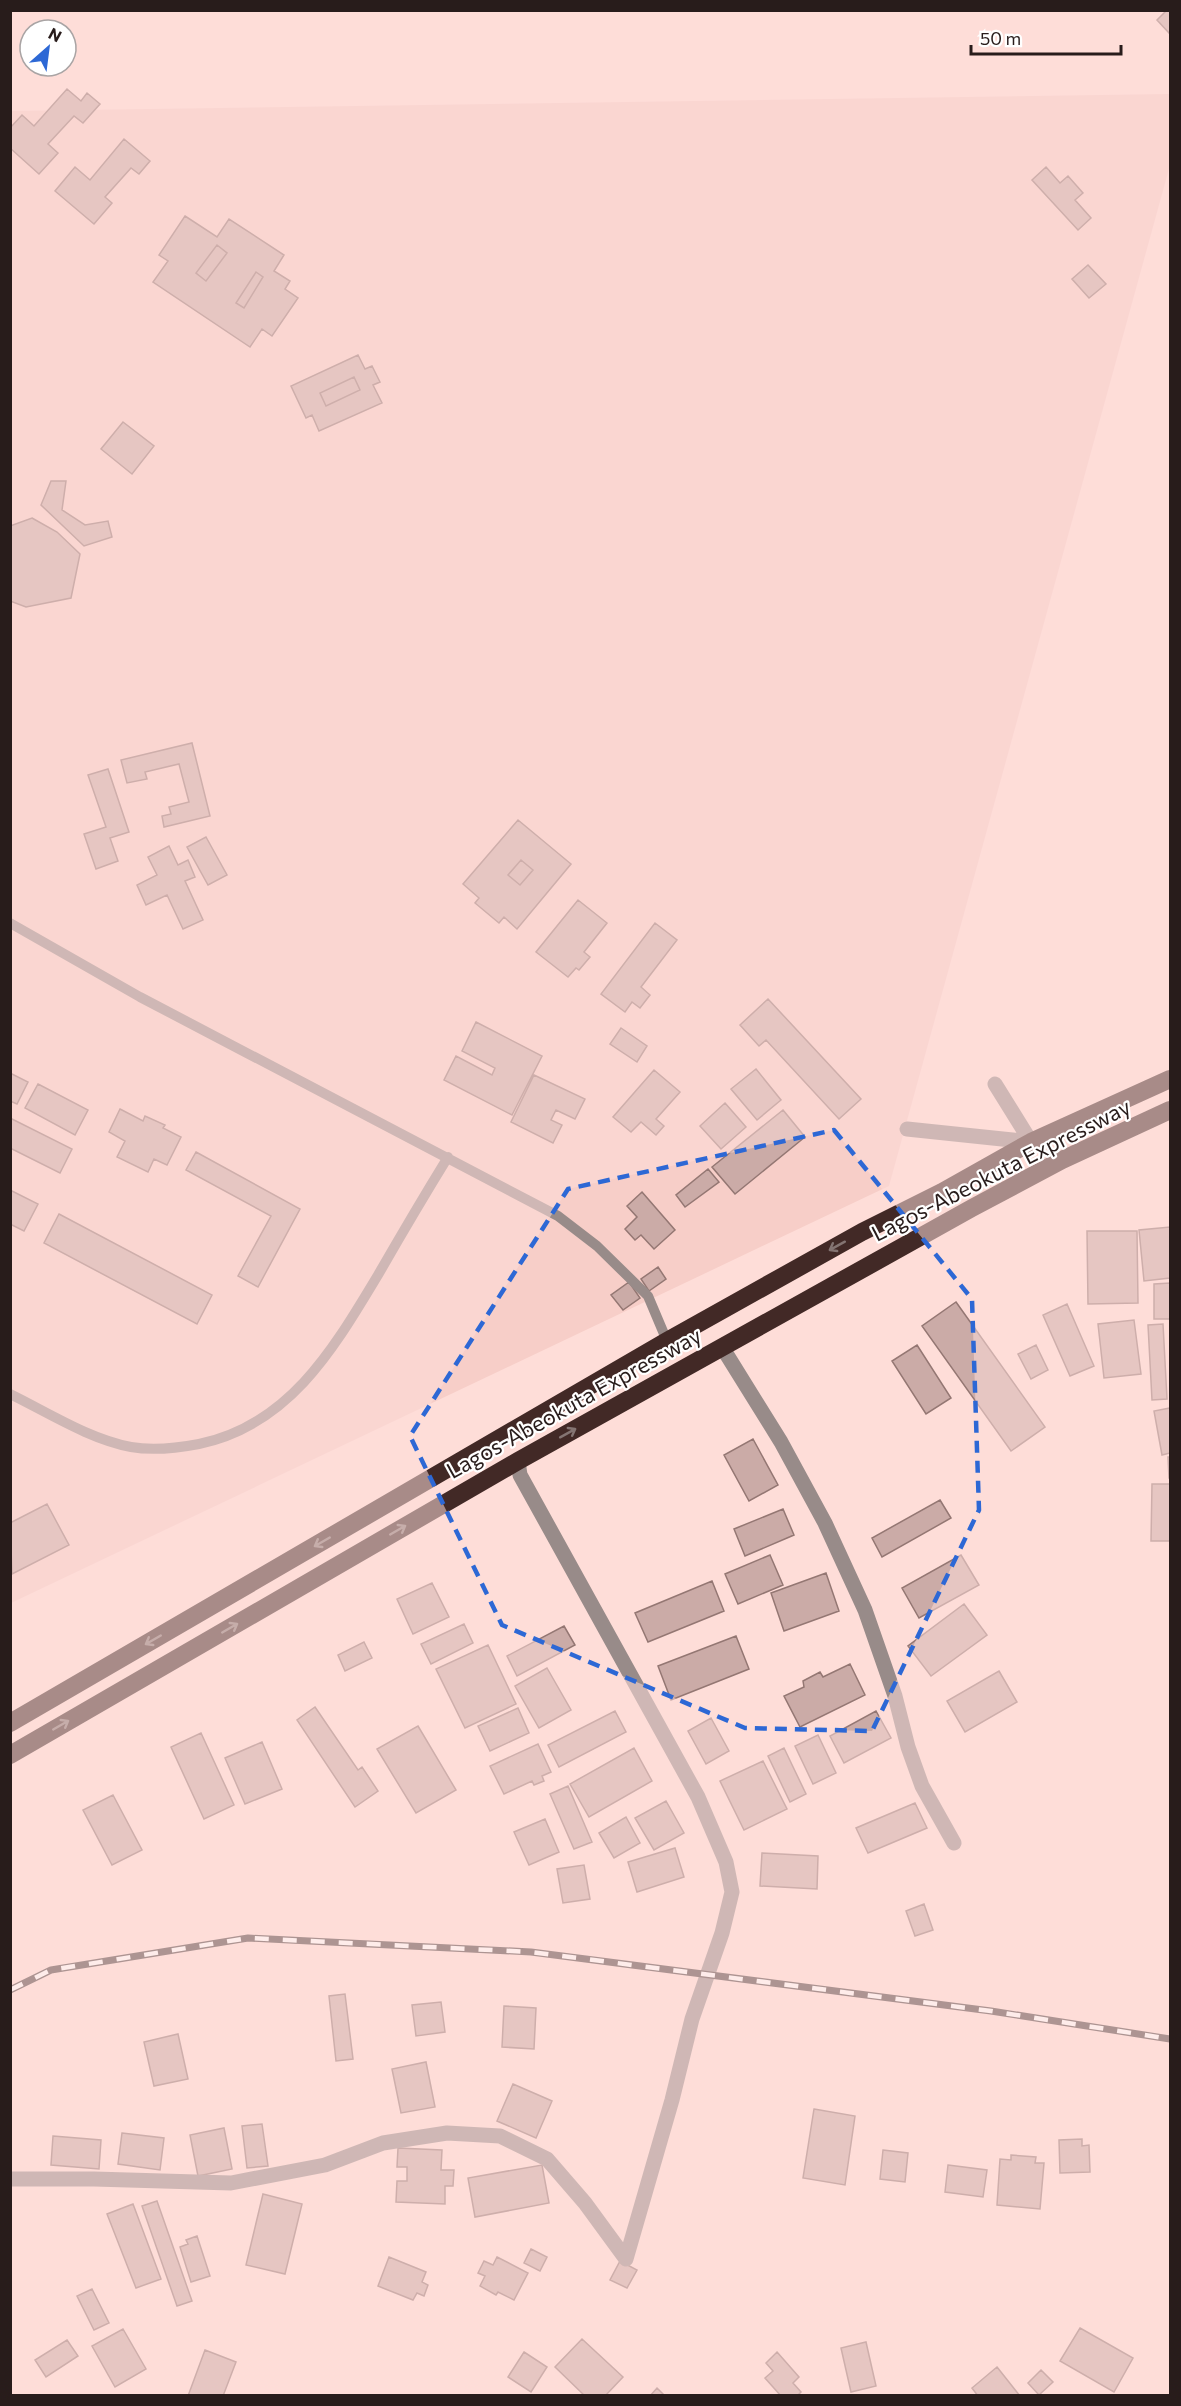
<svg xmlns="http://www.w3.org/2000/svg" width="1181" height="2406" font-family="Commissioner,sans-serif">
<rect width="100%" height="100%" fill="#feddd8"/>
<path fill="#f7cec8" d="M1170,94v71l-281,1021 -878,417v-1492z"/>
<path fill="#cbaba7" stroke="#947773" stroke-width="1.5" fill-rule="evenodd" d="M1167,10h3v24l-13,-14z
M67,89l14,12 6,-8 13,11 -17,19 -9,-7 -26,28 10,9 -19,21 -29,-26v-20l12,-13 12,11z
M124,139l26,22 -11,13 -8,-6 -26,29 7,6 -18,21 -39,-33 20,-24 15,13z
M1046,167l14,16 8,-7 15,17 -8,7 16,18 -13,12 -46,-50z
M185,216l32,21 12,-18 55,36 -10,16 16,10 -5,8 13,9 -26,38 -10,-7 -12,18 -97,-65 15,-21 -9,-6zM217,245l10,8 -21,28 -10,-8zM256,272l7,5 -19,31 -8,-5z
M217,245l10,8 -21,28 -10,-8z
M1088,265l18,19 -17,14 -17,-19z
M256,272l7,5 -19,31 -8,-5z
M358,355l7,14 7,-3 8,16 -7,3 9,18 -63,28 -7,-16 -6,3 -15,-32zM354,377l6,13 -34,16 -6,-13z
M354,377l6,13 -34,16 -6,-13z
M123,422l31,24 -22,28 -31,-25z
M51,481h15l-4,29 23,15 23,-4 4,16 -28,9 -43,-41z
M32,518l25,14 23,22 -9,44 -45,9 -16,-6v-75z
M192,743l18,73 -46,11 -2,-11 9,-2 -2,-7 20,-5 -10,-38 -34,8 2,7 -20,4 -6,-23z
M108,769l21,63 -19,6 8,23 -22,8 -12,-35 22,-7 -18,-52z
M518,820l53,44 -54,65 -13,-12 -5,6 -24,-20 4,-5 -16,-14zM521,860l12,10 -13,15 -12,-10z
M206,837l21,38 -19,10 -21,-38z
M169,846l9,19 10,-5 7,17 -10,4 18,39 -20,9 -16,-34 -21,10 -9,-20 20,-10 -9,-18z
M521,860l12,10 -13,15 -12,-10z
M578,900l29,23 -23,29 6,5 -11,13 -3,-2 -8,9 -32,-25z
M655,923l22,17 -36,47 9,8 -10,13 -8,-6 -7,10 -24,-18z
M768,999l93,100 -22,20 -73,-79 -7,6 -19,-21z
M476,1022l66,34 -30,59 -68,-35 12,-24 36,19 3,-7 -33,-17z
M621,1028l26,18 -10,16 -27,-18z
M756,1069l25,31 -24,20 -26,-31z
M654,1070l26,22 -24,27 8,7 -8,9 -15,-13 -10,10 -18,-15z
M10,1073l18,9 -11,22 -7,-3z
M534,1075l51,24 -10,20 -19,-9 -5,10 11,5 -9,18 -42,-21z
M38,1084l50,26 -13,25 -50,-27z
M725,1103l21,24 -25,22 -21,-23z
M120,1109l23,12 2,-5 20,9 -2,3 18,9 -14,28 -13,-6 -6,13 -31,-15 8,-16 -16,-9z
M783,1110l22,27 -70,57 -23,-27z
M10,1118l62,31 -12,24 -50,-25z
M196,1152l104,57 -42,78 -20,-11 33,-60 -85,-46z
M708,1169l11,13 -34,25 -9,-12z
M10,1190l28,14 -14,27 -14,-7z
M642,1192l33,38 -21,19 -13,-14 -6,5 -10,-11 12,-12 -10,-11z
M59,1214l153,81 -15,29 -153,-81z
M1170,1227v51l-26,3 -5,-51z
M1087,1231h50l1,72 -50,1z
M658,1267l8,12 -17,12 -8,-12z
M629,1282l11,16 -17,12 -12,-15z
M1170,1283v36h-16v-35z
M956,1302l89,125 -34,24 -89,-125z
M1067,1304l27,62 -24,10 -27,-61z
M1134,1320l7,54 -37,4 -6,-54z
M1163,1324l4,75 -15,1 -4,-75z
M917,1345l34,53 -25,16 -34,-53z
M1036,1345l12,25 -17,9 -13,-25z
M1170,1408v45l-8,2 -8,-44z
M753,1439l25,46 -29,16 -25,-46z
M1168,1457h2v21h-1z
M1152,1484h18v57h-19z
M940,1500l11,18 -69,39 -10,-19z
M47,1504l22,41 -57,29 -2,-51z
M783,1509l11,26 -49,21 -11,-27z
M770,1555l13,30 -45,19 -13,-30z
M961,1555l18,30 -60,33 -17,-30z
M826,1573l13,38 -55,20 -13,-38z
M712,1581l12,30 -76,31 -13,-29z
M432,1583l17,34 -36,17 -16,-35z
M964,1604l23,31 -56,41 -23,-30z
M464,1624l9,19 -42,21 -10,-20z
M564,1626l11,19 -58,31 -10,-20z
M736,1636l13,33 -78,31 -13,-34z
M364,1642l8,16 -27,13 -7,-16z
M488,1645l28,59 -51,24 -29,-59z
M850,1664l15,31 -65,32 -16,-31 20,-9 -1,-6 17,-9 3,5z
M547,1668l24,42 -32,18 -24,-42z
M999,1671l18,31 -52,30 -18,-31z
M315,1707l43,63 4,-3 16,24 -23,16 -58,-87z
M518,1708l11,25 -39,18 -12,-25z
M615,1711l11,21 -67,35 -11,-22z
M876,1711l15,27 -47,25 -14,-27z
M711,1718l18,33 -23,13 -18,-33z
M418,1726l38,64 -40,23 -39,-64z
M201,1733l33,72 -30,14 -33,-72z
M818,1735l18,38 -23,11 -18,-38z
M262,1742l20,47 -37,15 -20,-46z
M538,1744l13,28 -9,4 2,5 -10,4 -2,-4 -28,13 -14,-28z
M634,1748l18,33 -63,36 -19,-33z
M784,1748l22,46 -16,8 -22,-46z
M763,1761l24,48 -43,21 -24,-49z
M568,1786l24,56 -18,7 -24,-55z
M113,1795l29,55 -30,15 -29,-55z
M666,1801l18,32 -30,17 -19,-32z
M915,1803l12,25 -59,25 -12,-25z
M626,1817l14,26 -26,15 -15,-25z
M545,1819l14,33 -30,13 -15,-33z
M675,1848l9,29 -47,15 -9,-30z
M762,1853l56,3 -1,33 -57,-3z
M584,1865l6,34 -27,4 -6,-34z
M924,1904l9,26 -18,6 -9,-25z
M345,1994l8,65 -17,2 -7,-65z
M441,2002l4,30 -29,4 -4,-31z
M504,2006l32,2 -2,41 -32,-2z
M178,2034l10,45 -34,7 -10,-44z
M426,2062l9,45 -34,6 -9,-44z
M513,2084l39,17 -16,37 -39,-17z
M814,2109l41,7 -10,69 -42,-7z
M262,2124l6,42 -21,2 -5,-42z
M224,2128l8,41 -34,7 -8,-41z
M122,2133l42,5 -4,32 -42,-6z
M53,2136l48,4 -2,29 -48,-4z
M1082,2139v7l7,-1 1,27 -30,1 -1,-33z
M398,2148l44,2 -1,20h13l-1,16h-8v18l-49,-2 1,-21h10v-14h-10z
M883,2150l25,3 -3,29 -25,-3z
M1011,2155l25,2 -1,6h9l-4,46 -43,-4 3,-46 11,1z
M542,2165l7,38 -74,14 -7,-39z
M948,2165l39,5 -4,27 -38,-5z
M263,2194l39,10 -17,70 -39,-9z
M157,2201l35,100 -15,5 -35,-100z
M133,2204l28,75 -25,9 -29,-74z
M197,2236l13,40 -19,6 -11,-35 8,-3 -2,-4z
M531,2249l16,8 -7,14 -16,-8z
M389,2257l37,15 -4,10 6,3 -4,11 -7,-3 -4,7 -35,-14z
M497,2257l31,16 -14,27 -16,-8 -2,3 -16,-9 5,-10 -7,-3 6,-12 9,4z
M620,2261l17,9 -10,18 -17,-8z
M92,2289l17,34 -15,7 -17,-34z
M1080,2328l53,30 -19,34 -54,-31z
M123,2329l23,40 -31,18 -23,-41z
M582,2339l41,38 -18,19h-20l-30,-29z
M67,2340l11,16 -32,21 -11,-17z
M866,2342l10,44 -25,6 -10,-44z
M205,2350l31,12 -13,34h-35z
M524,2352l23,15 -16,25 -23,-15z
M777,2352l22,25 -6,6 8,9 -4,4h-16l-16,-18 8,-7 -7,-8z
M997,2367l23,29h-42l-6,-8z
M1041,2370l12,12 -14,13 -11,-12z
M657,2388l8,8h-15z"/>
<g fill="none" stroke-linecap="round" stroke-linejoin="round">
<path stroke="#988b89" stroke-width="10" d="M10,923l130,74 418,219 39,30 51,50 19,45
M10,1394c39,19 79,45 121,53 22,4 47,1 68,-3 91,-19 135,-96 179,-169 23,-40 46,-79 70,-118"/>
<path stroke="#988b89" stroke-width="15" d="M907,1129l124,13 -36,-58
M722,1347l59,95 44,81 40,87 30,86 13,51 14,39 32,57
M518,1461l2,14 178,322 28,65 6,30 -10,41 -30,86 -20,81 -46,159
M10,2179h84l137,4 94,-18 58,-22 64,-10 53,3 47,23 38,44 41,56"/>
<path stroke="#422926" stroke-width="18" d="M10,1723l657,-382 195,-109 80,-40 89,-50 139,-63
M10,1755l508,-294 454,-253 90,-48 108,-50"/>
<g stroke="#4d3d3c" stroke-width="7">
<path id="rail" d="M10,1990l41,-20 197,-32 283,14 460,59 179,28"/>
</g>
<use href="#rail" stroke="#fff" stroke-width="4.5" stroke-dasharray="14" stroke-linecap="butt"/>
</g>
<defs><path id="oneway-shaft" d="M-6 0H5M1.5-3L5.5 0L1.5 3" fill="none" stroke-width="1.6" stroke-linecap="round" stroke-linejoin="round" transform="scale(1.5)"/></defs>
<g stroke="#847472">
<use href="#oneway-shaft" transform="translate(837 1246) rotate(151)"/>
<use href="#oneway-shaft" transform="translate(568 1433) rotate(-29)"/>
<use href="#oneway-shaft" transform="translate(398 1530) rotate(-30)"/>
<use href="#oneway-shaft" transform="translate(322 1542) rotate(150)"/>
<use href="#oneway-shaft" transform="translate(230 1628) rotate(-30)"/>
<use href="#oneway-shaft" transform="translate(153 1640) rotate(150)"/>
<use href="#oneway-shaft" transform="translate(61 1725) rotate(-30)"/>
</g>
<path d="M0 0H1181V2406H0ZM834,1130l138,169 7,211 -107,221 -127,-3 -243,-103 -92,-189 158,-247z" fill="#feddd8" fill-opacity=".55" fill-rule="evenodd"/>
<path fill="none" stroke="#2d68d5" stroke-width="4.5" stroke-dasharray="12 8" stroke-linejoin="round" d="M834,1130l138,169 7,211 -107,221 -127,-3 -243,-103 -92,-189 158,-247z"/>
<g text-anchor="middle" stroke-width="4.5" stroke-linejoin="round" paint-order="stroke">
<g font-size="22" fill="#281c1b" stroke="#fff">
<text transform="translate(1001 1170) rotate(-27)" y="8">Lagos-Abeokuta Expressway</text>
<text transform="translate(574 1403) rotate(-29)" y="8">Lagos-Abeokuta Expressway</text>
</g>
</g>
<rect width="1181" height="2406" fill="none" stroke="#281c1b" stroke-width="24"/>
<g transform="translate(48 48) rotate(28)"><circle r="28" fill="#ffffff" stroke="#a9a4a4" stroke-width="1.5"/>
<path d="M0-4.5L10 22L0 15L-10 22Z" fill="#2d68d5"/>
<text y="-9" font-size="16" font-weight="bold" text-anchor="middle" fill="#281c1b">N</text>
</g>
<path d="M971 45v9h150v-9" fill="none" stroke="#281c1b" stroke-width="3"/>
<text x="980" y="45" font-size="18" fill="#281c1b" stroke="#ffffff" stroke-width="4.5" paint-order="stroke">50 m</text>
</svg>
